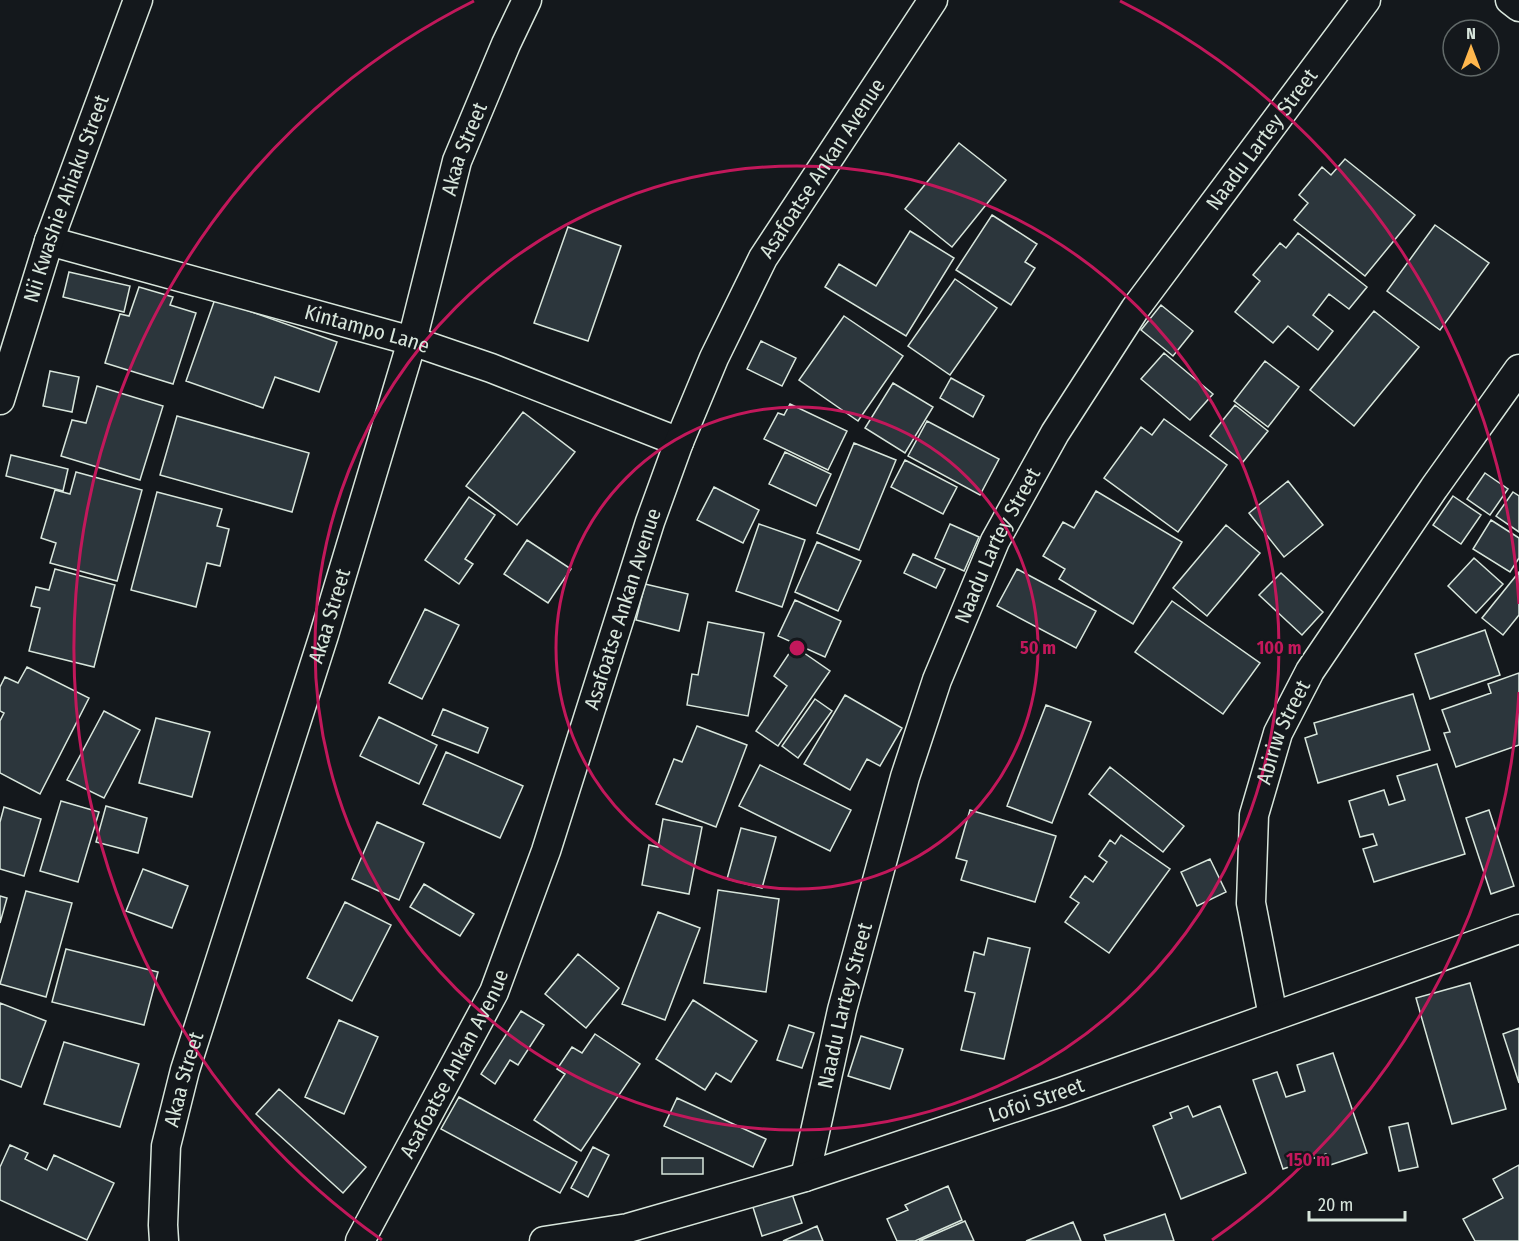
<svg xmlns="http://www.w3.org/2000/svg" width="1519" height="1241" font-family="'Fira Sans Condensed',sans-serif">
<rect width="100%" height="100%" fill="#14181c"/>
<path fill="#2c363c" stroke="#d8e6dc" stroke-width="1.5" d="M959,143l47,37 -54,67 -47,-38z
M1345,159l70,56 -50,61 -71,-56 14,-17 -9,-8 23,-28 9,8z
M992,215l45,29 -12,18 10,6 -24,37 -55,-35z
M1435,225l54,38 -49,67 -53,-39z
M568,227l53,19 -33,95 -54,-18z
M910,231l44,27 -48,78 -81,-49 14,-23 37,22z
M1298,233l69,54 -18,22 -20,-15 -16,21 20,16 -15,19 -30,-24 -15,17 -38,-31 25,-31 -7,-6 27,-32 6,5z
M69,272l61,14 -6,26 -61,-15z
M955,279l42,29 -47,67 -42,-29z
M139,287l34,10 -3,8 26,8 -23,71 -68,-21 15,-49 9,2z
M215,299l122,43 -18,50 -44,-15 -12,31 -77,-27z
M1161,305l32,26 -20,25 -32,-26z
M1374,311l45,36 -65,79 -44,-36z
M844,316l59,40 -45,65 -59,-41z
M761,341l35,17 -14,28 -35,-17z
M1164,353l49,41 -23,26 -49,-41z
M1265,361l34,26 -31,40 -34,-26z
M50,371l29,6 -7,35 -29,-6z
M951,378l33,18 -11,21 -33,-19z
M893,383l40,24 -28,46 -40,-25z
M97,386l66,20 -23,74 -79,-24 11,-36 14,3z
M790,404l57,27 -19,39 -64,-31 14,-26 6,2z
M1235,405l33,26 -25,31 -33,-26z
M523,412l52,40 -58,73 -51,-39z
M177,416l132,37 -17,59 -132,-37z
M1164,419l63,46 -49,67 -74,-54 37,-51 11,8z
M927,421l72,38 -19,36 -72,-39z
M854,443l42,17 -37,90 -42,-17z
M785,452l46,22 -15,32 -47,-22z
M11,455l57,14 -5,22 -57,-15z
M905,460l52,27 -14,27 -52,-27z
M76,472l66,18 -25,91 -67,-18 6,-20 -15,-5 14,-48 15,4z
M1485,473l23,16 -18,26 -23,-16z
M1288,481l35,44 -39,32 -35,-44z
M714,487l45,23 -16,33 -46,-23z
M1096,491l86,51 -49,82 -74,-45 6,-10 -22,-13 20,-34 11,6z
M157,492l65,17 -5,17 12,3 -9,37 -13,-3 -11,44 -65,-17z
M1513,492l6,4v36l-23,-16z
M1453,496l28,19 -20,29 -28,-19z
M469,497l26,18 -30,44 8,5 -14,20 -34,-24z
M1491,520l28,18v20l-9,14 -37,-23z
M759,524l46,16 -23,67 -46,-16z
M950,524l29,13 -15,34 -29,-13z
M1226,525l34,28 -53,63 -34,-28z
M527,540l44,29 -23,34 -44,-29z
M817,542l44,19 -23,50 -43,-19z
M913,554l32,15 -9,19 -32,-15z
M1474,558l29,26 -27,29 -28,-27z
M55,569l60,16 -21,82 -65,-16 11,-43 -9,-2 5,-19 13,3z
M1017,569l79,42 -20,37 -79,-42z
M1519,572v43l-16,20 -21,-17z
M1281,573l42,39 -21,23 -43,-40z
M645,584l43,10 -9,37 -43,-11z
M795,600l46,21 -16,36 -47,-21z
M1172,601l88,62 -37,51 -88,-62z
M425,609l34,16 -37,74 -33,-16z
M708,622l56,11 -16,83 -61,-11 5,-31 6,1z
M1485,630l15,45 -70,24 -15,-45z
M794,646l36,25 -52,75 -22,-15 31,-45 -13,-10z
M27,667l62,31 -49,96 -40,-21v-52l4,-8 -4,-2v-24l5,-10 13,6z
M1519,673v72l-63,22 -12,-34 6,-1 -8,-22 49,-17 -3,-9z
M1413,694l17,56 -112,33 -13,-45 12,-4 -3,-11z
M845,695l57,33 -22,38 -13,-7 -17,31 -46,-26z
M815,699l17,12 -34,47 -16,-12z
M1046,705l45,17 -39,101 -45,-17z
M443,709l45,19 -10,25 -46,-18z
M104,711l36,19 -36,68 -37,-18z
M379,717l58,28 -18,39 -59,-28z
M156,718l54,14 -18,65 -53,-14z
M697,726l50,19 -31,82 -60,-23 18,-45 8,3z
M446,752l77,34 -23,52 -77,-34z
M1437,764l28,90 -91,28 -11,-33 14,-4 -4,-11 -13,3 -11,-36 35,-11 5,15 16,-5 -8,-24z
M760,765l91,45 -21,41 -91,-45z
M1110,767l74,59 -21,26 -74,-58z
M61,801l38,11 -21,70 -38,-11z
M106,806l41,12 -9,35 -42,-11z
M4,807l37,12 -17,57 -24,-7v-47z
M970,810l86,26 -21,66 -74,-22 6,-19 -11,-3z
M1489,810l25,76 -23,8 -25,-76z
M663,819l39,8 -13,67 -47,-9 7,-40 9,2z
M377,822l47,21 -25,57 -47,-21z
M741,828l35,9 -14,51 -35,-9z
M1121,835l49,34 -61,84 -44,-31 14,-19 -9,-6 15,-21 8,6 14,-20 -8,-6 11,-16 5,4z
M1210,859l16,33 -29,14 -16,-34z
M143,869l45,17 -16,42 -46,-17z
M424,884l50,30 -14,22 -50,-29z
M718,890l61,9 -13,93 -62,-9z
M26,891l46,12 -26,94 -46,-13z
M0,896l7,2 -7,25z
M345,902l46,23 -39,76 -45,-23z
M658,912l42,16 -35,92 -43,-16z
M988,938l42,10 -26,111 -43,-9 14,-57 -10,-2 9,-39 10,3z
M66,949l92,23 -14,53 -92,-23z
M578,954l41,34 -33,40 -41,-34z
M1470,983l36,126 -54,15 -36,-126z
M693,1000l64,41 -26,41 -15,-9 -11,17 -49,-31z
M0,1003l46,18 -25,66 -21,-8z
M521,1011l23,14 -26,40 -8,-5 -15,24 -14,-10z
M339,1020l39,17 -34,77 -39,-17z
M789,1025l25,8 -12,35 -25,-8z
M1519,1028v55l-16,-49z
M595,1034l45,30 -59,87 -47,-31 31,-46 -8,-5 15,-22 10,6z
M861,1036l42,13 -13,40 -42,-13z
M64,1042l75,22 -19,63 -76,-23z
M1333,1053l34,100 -37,12 -4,-11 -43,15 -30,-89 24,-8 9,25 19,-6 -8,-26z
M279,1089l87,78 -23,26 -87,-79z
M459,1097l118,65 -17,31 -119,-64z
M677,1098l89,41 -13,28 -89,-41z
M1188,1106l5,11 27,-11 26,67 -65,26 -28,-73 19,-8 -2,-5z
M1408,1123l10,44 -19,4 -10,-44z
M10,1145l18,8 -3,6 22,11 7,-15 60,28 -27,57 -87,-40v-33z
M593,1147l16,8 -21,42 -17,-9z
M662,1158h41v16h-41z
M1519,1165v76h-44l-12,-22 40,-21 -10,-19z
M948,1186l14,34 -47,21h-18l-10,-22 21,-9 -3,-5z
M791,1191l11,32 -40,13 -10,-32z
M1165,1214l9,27h-68l-2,-6z
M965,1221l9,20h-55z
M1073,1222l8,19h-55z
M817,1226l6,15h-40z"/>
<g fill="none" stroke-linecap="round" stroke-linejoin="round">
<g stroke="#d8e6dc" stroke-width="31">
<g id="street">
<path d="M1510,0l9,7"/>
<path id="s1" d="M49,241l363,100 79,27 188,74"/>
<path id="s2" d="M0,400l49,-159 89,-241"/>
<path id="s3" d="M1273,1016l-22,-113 3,-88 24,-82 32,-62 124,-183 85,-119"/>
<path id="s4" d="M805,1177l37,-167 63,-233 32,-97 58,-139 60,-108 80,-124 231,-309"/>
<path id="s5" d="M164,1241l-1,-16 3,-79 19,-76 139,-435 88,-294 45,-180 49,-117 21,-44"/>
<path id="s6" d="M360,1241l134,-249 52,-141 104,-329 29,-80 35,-84 49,-100 170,-258"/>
<path id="s7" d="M544,1241l84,-13 177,-51 256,-85 458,-163"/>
</g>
</g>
<use href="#street" stroke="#14181c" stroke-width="28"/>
</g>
<g fill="none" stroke="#c2185b" stroke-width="3">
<circle cx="797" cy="648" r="241"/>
<circle cx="797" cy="648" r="482"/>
<path d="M1519 692A723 723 0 0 1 1212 1240M382 1240A723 723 0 0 1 474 1M1120 1A723 723 0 0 1 1519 604"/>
</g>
<g text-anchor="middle" stroke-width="4.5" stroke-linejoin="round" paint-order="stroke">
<g font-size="21" fill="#d8e6dc" stroke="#14181c">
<text dy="7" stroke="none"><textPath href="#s4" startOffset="1148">Naadu Lartey Street</textPath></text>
<text dy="7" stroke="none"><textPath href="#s5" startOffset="1136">Akaa Street</textPath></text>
<text dy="7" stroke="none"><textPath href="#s6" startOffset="1173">Asafoatse Ankan Avenue</textPath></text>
<text dy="7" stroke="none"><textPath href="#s2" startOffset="212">Nii Kwashie Ahiaku Street</textPath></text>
<text dy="7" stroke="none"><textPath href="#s1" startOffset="330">Kintampo Lane</textPath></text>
<text dy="7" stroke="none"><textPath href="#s4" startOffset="662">Naadu Lartey Street</textPath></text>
<text dy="7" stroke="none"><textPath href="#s6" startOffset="687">Asafoatse Ankan Avenue</textPath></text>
<text dy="7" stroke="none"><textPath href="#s5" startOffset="650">Akaa Street</textPath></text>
<text dy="7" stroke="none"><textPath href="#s3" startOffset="291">Abiriw Street</textPath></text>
<text dy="7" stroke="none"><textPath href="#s4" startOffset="176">Naadu Lartey Street</textPath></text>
<text dy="7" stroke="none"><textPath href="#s6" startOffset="201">Asafoatse Ankan Avenue</textPath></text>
<text dy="7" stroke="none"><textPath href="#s5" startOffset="164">Akaa Street</textPath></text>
<text dy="7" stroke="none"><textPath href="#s7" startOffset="513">Lofoi Street</textPath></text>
</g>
</g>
<circle cx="797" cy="648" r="9" fill="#c2185b" stroke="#14181c" stroke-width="3"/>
<g font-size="18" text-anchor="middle" font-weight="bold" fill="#c2185b" stroke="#14181c" stroke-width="4.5" stroke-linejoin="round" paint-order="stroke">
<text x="1038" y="654">50 m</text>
<text x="1279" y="654">100 m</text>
<text x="1308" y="1166">150 m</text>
</g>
<g transform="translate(1471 48)"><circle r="28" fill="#14181c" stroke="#626a69" stroke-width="1.5"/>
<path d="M0-4.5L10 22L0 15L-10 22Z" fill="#ffb74d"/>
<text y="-9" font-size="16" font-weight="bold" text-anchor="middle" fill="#d8e6dc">N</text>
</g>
<path d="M1309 1211v9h96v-9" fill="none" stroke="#d8e6dc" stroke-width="3"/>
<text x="1318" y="1211" font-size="18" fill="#d8e6dc" stroke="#14181c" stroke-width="4.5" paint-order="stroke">20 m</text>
</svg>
